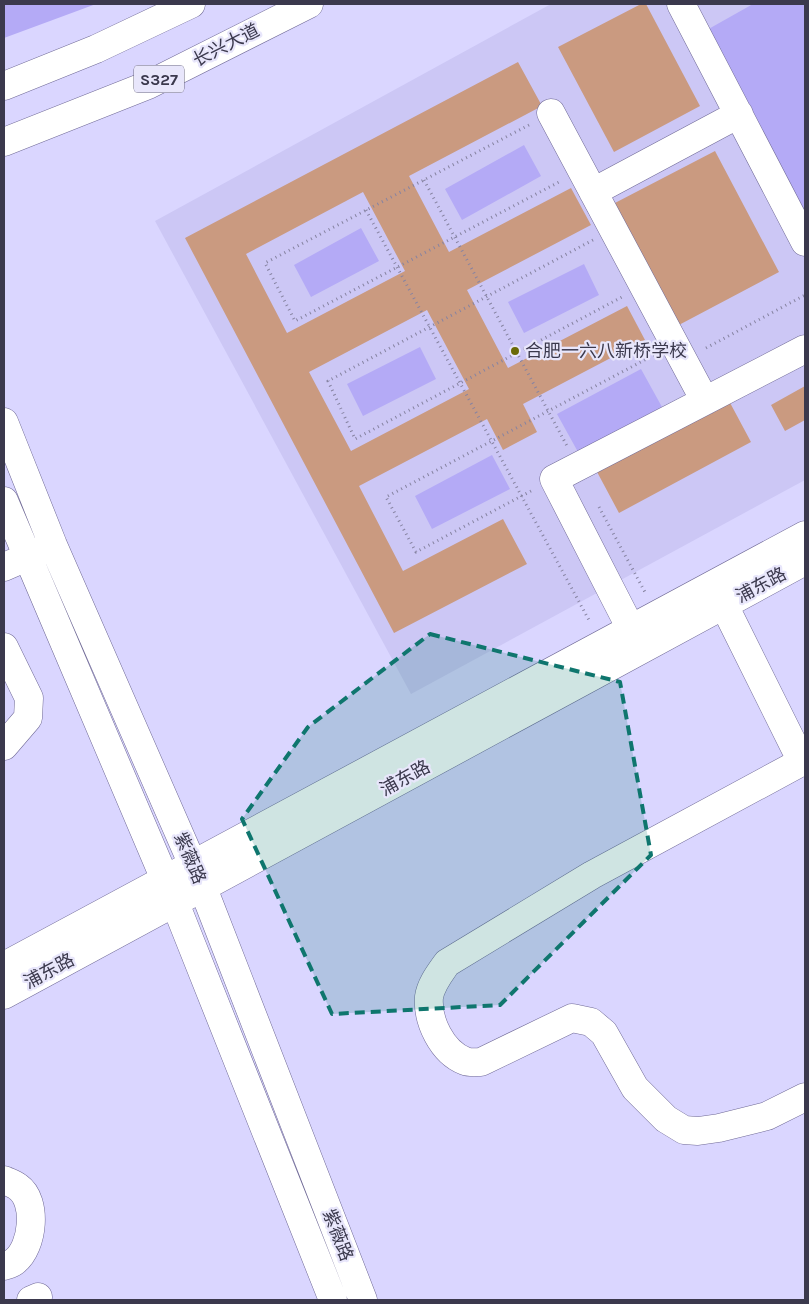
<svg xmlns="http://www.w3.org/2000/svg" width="809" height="1304" font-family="Karla,'Noto Sans SC',sans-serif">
<rect width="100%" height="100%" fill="#dad6ff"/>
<path fill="#ccc7f5" d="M551,4h254v476l-394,214 -256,-473z"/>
<path fill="#b4aaf6" d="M4,4h92l-92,34z
M753,4h52v213l-100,-186z
M524,145l17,31 -79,44 -17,-31z
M361,228l18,33 -68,36 -17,-32z
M584,264l15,31 -75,38 -16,-31z
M420,347l16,32 -73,37 -16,-32z
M641,369l21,38 -84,45 -21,-38z
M492,455l18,34 -78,40 -17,-33z"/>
<path fill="#ca9a80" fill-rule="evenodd" d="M641,4h5l54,102 -86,46 -56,-105z
M518,62l24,44 -133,70 40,76 122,-64 20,37 -124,65 41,78 119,-62 18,34 -122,64 14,28 -34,18 -16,-31 -128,67 44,85 100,-52 24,45 -133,69 -209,-395zM363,192l42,79 -118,62 -41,-79zM427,310l42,79 -118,62 -42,-79z
M715,151l64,121 -102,54 -64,-122z
M805,386v34l-20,11 -14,-26z
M728,399l23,43 -132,71 -23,-43z"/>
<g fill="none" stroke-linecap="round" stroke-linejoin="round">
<g stroke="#706a97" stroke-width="29">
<path id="minor" d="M681,4l124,238
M551,113l154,288
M593,192l146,-78
M4,422l49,123 150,343 160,412
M4,501l171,402 158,397
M4,567l39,-17
M724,605l78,157
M631,629l-77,-150 251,-130
M4,647l25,51 -1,20 -24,28
M805,760l-213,115 -145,88c-7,10 -16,21 -18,34 -2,24 13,55 36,64 5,2 11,1 16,1l91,-44 19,4 13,11 31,55 31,31 18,11 14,1 21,-3 48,-12 38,-19
M4,966l801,-431
M4,995l801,-434
M4,1180c4,2 10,4 14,7 20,14 15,60 -3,74 -3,3 -8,4 -11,5
M31,1300l7,-3"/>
</g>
<g stroke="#706a97" stroke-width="29">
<path id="major" d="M4,86l92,-37 95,-45
M4,142l144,-57 161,-81"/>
</g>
<path stroke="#8683a1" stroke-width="3" stroke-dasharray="1 4" stroke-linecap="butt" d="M529,125l-264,138 30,58 264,-139
M424,180l143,266
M366,210l224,412
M593,240l-265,141 27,58 267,-142
M706,348l99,-53
M531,491l-115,61 -30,-55 268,-142
M599,507l47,87"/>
<use href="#minor" stroke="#fff" stroke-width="28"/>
<use href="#major" stroke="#fff" stroke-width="28"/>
</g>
<path fill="#0f766e" fill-opacity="0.2" stroke="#0f766e" stroke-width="4" stroke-dasharray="10 6" stroke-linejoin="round" d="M430,634l190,48 31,173 -151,150 -168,9 -90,-195 66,-92z"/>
<circle fill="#6a6906" stroke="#e8e6fb" stroke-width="2" cx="515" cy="351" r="5"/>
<g text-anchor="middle" stroke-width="4.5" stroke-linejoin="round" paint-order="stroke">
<rect fill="#e8e6fb" stroke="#6f6d81" stroke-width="1" x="134" y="65.5" width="50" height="27" rx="4"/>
<g font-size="16" font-weight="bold" fill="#3b394d">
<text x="159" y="85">S327</text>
</g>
<g font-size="18" fill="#3b394d" stroke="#e8e6fb">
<text transform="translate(226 45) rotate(-27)" y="6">长兴大道</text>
<text transform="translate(761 585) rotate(-28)" y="6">浦东路</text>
<text transform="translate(405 778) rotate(-29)" y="6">浦东路</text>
<text transform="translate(190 858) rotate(67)" y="6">紫薇路</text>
<text transform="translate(49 971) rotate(-28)" y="6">浦东路</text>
<text transform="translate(338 1235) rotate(69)" y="6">紫薇路</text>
</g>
<g font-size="18" fill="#3b394d" stroke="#e8e6fb" text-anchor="start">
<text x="525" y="357">合肥一六八新桥学校</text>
</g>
</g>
<rect width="809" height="1304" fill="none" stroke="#3b394d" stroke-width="10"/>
</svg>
